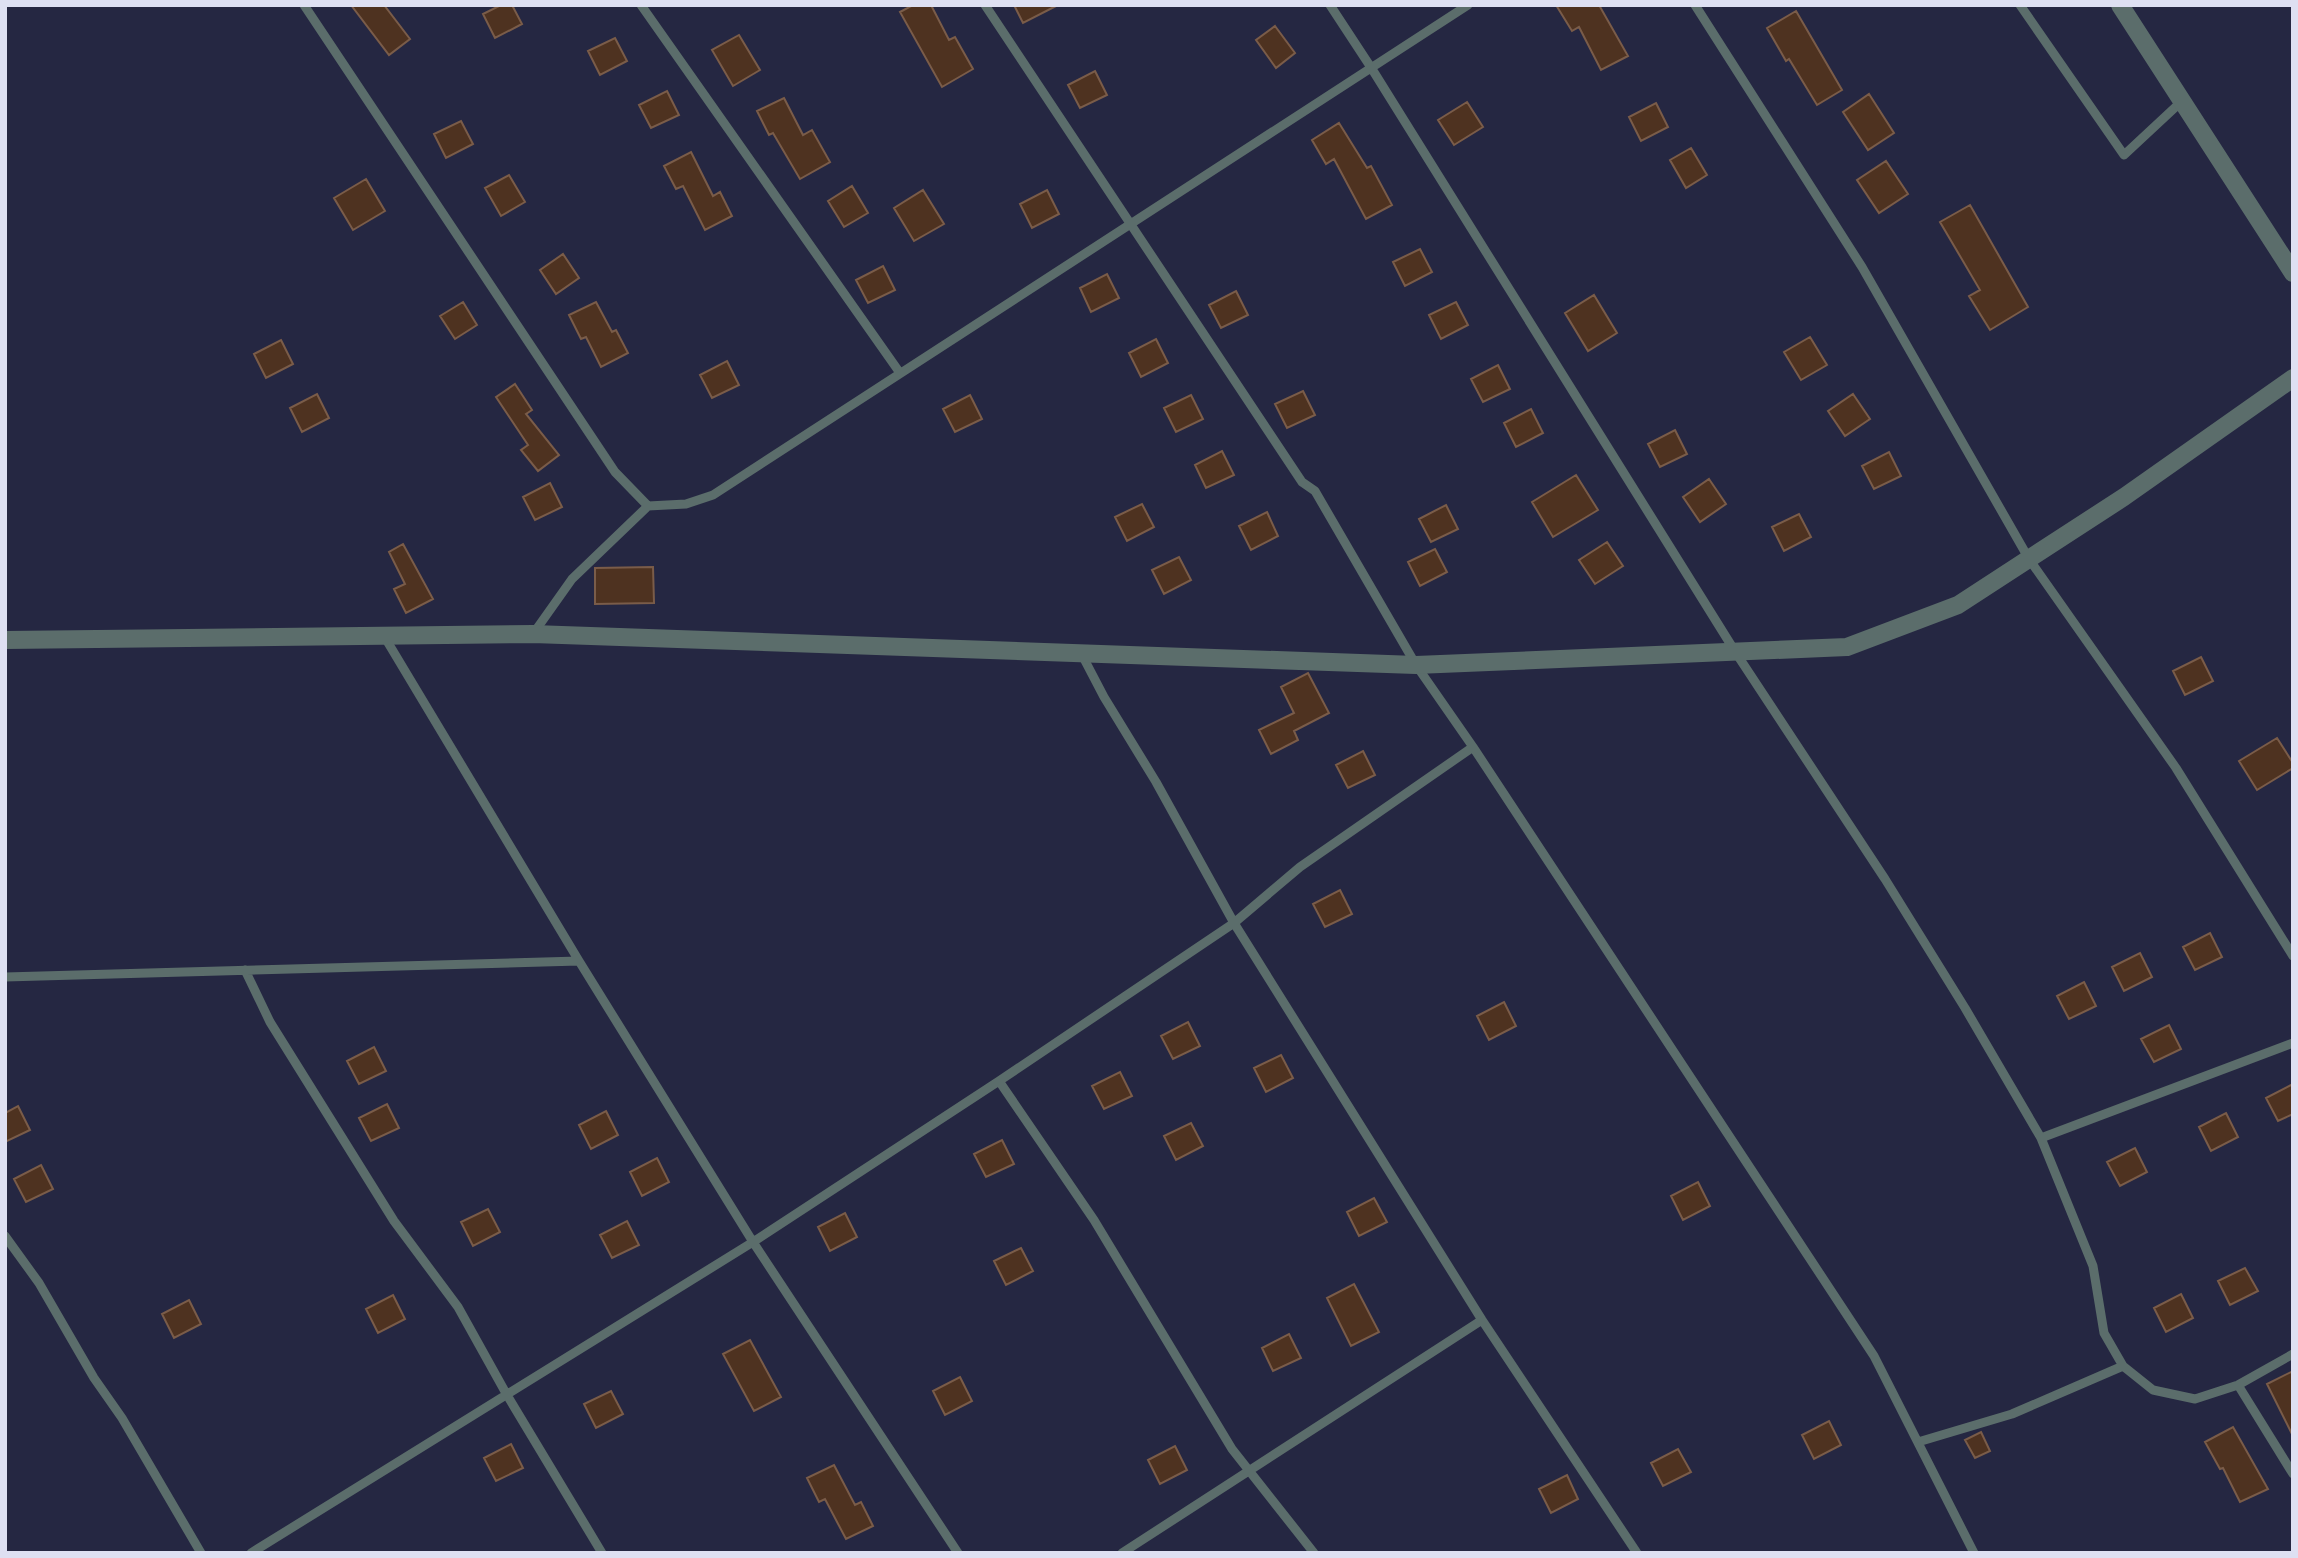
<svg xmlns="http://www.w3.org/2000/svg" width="2298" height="1558" font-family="Ubuntu,sans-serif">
<rect width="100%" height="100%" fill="#252742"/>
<path fill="#4e3220" stroke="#7a5c49" stroke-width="2" d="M351,5h33l26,34 -21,16z
M501,5h11l10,19 -27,14 -12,-24z
M913,5h18l18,35 6,-3 18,32 -31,18 -42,-75z
M1014,5h44l-35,18z
M1556,5h43l29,51 -27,14 -22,-43 -7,4z
M1796,11l46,79 -25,15 -28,-46 -3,2 -19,-33z
M1275,26l20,27 -19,15 -20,-28z
M739,35l21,35 -27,16 -21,-36z
M615,38l12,23 -27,14 -12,-24z
M1095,71l12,24 -27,13 -12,-23z
M667,91l12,24 -28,13 -12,-23z
M1869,94l25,39 -26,17 -25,-38z
M784,98l19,37 9,-5 18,32 -30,17 -27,-46 -4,2 -12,-24z
M1467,102l16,25 -29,18 -16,-25z
M1656,103l12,24 -27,14 -12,-24z
M461,121l12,23 -27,14 -12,-24z
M1339,123l28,45 4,-2 21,39 -26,14 -32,-60 -8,5 -14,-24z
M1691,148l16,27 -21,13 -16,-28z
M691,152l22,44 7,-4 12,24 -27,14 -22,-44 -7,3 -12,-23z
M1886,161l22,33 -29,19 -22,-33z
M509,175l16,27 -24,14 -16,-28z
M366,179l19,32 -32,19 -19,-32z
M852,186l16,27 -24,14 -16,-26z
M923,190l21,34 -30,17 -20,-33z
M1047,190l12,24 -27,14 -12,-24z
M1970,205l58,102 -38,23 -21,-34 11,-6 -40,-68z
M1420,249l12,23 -27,14 -12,-24z
M563,254l16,24 -23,16 -16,-24z
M883,266l12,24 -27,13 -12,-23z
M1107,274l12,24 -28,14 -11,-24z
M1236,291l12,24 -27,13 -12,-23z
M1594,295l23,38 -29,18 -23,-38z
M463,302l14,23 -22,14 -15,-23z
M596,302l16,30 4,-2 12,23 -27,14 -15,-30 -5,2 -12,-24z
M1456,302l12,23 -27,14 -12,-24z
M1810,337l17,28 -26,15 -17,-28z
M1156,339l12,24 -27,14 -12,-24z
M281,340l12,24 -27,14 -12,-24z
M727,361l12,24 -27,13 -12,-23z
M1498,365l12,24 -27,13 -12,-23z
M515,384l17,26 -6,4 33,41 -21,16 -17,-21 7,-5 -32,-48z
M1303,391l12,24 -28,13 -12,-24z
M317,394l12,24 -27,14 -12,-24z
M1853,394l17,25 -25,17 -17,-25z
M970,395l12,24 -27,13 -12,-23z
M1191,395l12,24 -27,13 -12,-24z
M1531,409l12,24 -27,14 -12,-24z
M1675,430l12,24 -27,13 -12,-23z
M1222,451l12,24 -28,13 -11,-23z
M1889,452l12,24 -27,13 -12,-23z
M1576,475l22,35 -45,27 -21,-35z
M1709,479l17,25 -26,18 -17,-25z
M550,483l12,24 -27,13 -12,-23z
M1142,504l12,23 -27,14 -12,-24z
M1446,505l12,24 -27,13 -12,-23z
M1267,512l11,24 -27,14 -12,-24z
M1799,514l12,23 -27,14 -12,-24z
M1607,542l16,24 -28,18 -16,-24z
M403,544l30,55 -27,14 -12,-24 11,-5 -16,-32z
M1435,549l12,23 -27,14 -12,-24z
M1179,557l12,23 -27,14 -12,-24z
M653,567l1,36 -59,1v-36z
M2201,657l12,24 -28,14 -12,-24z
M1308,673l21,40 -35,18 4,9 -27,14 -12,-24 35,-17 -13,-26z
M2277,738l16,25v5l-36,22 -18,-29z
M1363,751l12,24 -27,13 -12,-23z
M1340,890l12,24 -27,13 -12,-23z
M2210,933l12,24 -27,13 -12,-23z
M2140,953l12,24 -28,14 -12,-24z
M2084,982l12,24 -27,13 -12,-23z
M1504,1002l12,24 -27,14 -12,-24z
M1188,1022l12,24 -27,13 -12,-23z
M2169,1025l12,24 -27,13 -13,-23z
M374,1047l12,24 -27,13 -12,-23z
M1281,1055l12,23 -27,14 -12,-24z
M1120,1072l12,24 -28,13 -12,-23z
M2293,1084v30l-15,7 -12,-23z
M387,1104l12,24 -28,13 -12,-23z
M18,1106l12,24 -25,12v-29z
M606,1111l12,24 -27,14 -12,-24z
M2226,1113l12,24 -27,14 -12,-24z
M1191,1123l12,23 -27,14 -12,-24z
M1002,1140l12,24 -28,13 -12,-23z
M2135,1148l12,24 -27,14 -13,-24z
M657,1158l12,24 -27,14 -12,-24z
M41,1165l12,24 -27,13 -12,-23z
M1698,1182l12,24 -27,14 -12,-24z
M1374,1198l13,24 -28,14 -12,-24z
M488,1209l12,23 -27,14 -12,-24z
M845,1213l12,24 -27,14 -12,-24z
M627,1221l12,24 -27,13 -12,-23z
M1021,1248l12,23 -27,14 -12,-24z
M2245,1268l13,23 -28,14 -12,-24z
M1354,1284l25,48 -28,14 -24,-48z
M2181,1294l12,24 -27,14 -12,-24z
M393,1295l12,24 -27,14 -12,-24z
M189,1300l12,24 -27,14 -12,-24z
M1289,1334l12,24 -28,13 -11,-23z
M750,1340l31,57 -27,14 -31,-57z
M2293,1371v65l-26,-52z
M960,1377l12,24 -27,14 -12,-24z
M611,1391l12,23 -27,14 -12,-24z
M1829,1421l12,24 -27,14 -12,-24z
M2233,1427l35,62 -28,13 -17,-34 -3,1 -15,-27z
M1981,1432l9,19 -15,7 -10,-18z
M511,1444l12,24 -27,13 -12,-23z
M1175,1446l12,24 -27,14 -12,-24z
M1678,1449l13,23 -28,14 -12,-23z
M834,1465l21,40 6,-3 12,24 -27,13 -21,-40 -6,3 -12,-24z
M1567,1475l11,24 -27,14 -12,-24z"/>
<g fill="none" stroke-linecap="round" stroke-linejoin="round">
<path stroke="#5b6d6b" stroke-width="9" d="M304,5l311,467 33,34
M641,5l259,368
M985,5l317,477 13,9 101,174 57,82 401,609 100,197
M1330,5l42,64 364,584 149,226 80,129 76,130 52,128 11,67 19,33
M1695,5l167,262 167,292 147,209 117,188
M2020,5l104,150 58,-54
M533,634l39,-55 76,-73 38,-2 27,-9 755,-490
M384,636l195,325 174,281 205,311
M1081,653l23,44 52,85 78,141 248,397 155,233
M245,970l25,52 124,199 64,86 49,88 95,158
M5,977l574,-16
M999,1081l95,139 138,229 82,104
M2041,1138l252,-95
M5,1236l34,47 55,95 28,40 79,135
M2238,1385l55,89
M1918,1442l94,-28 111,-48 30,24 42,9 43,-14 55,-31
M251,1553l502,-311 246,-161 235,-158 66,-56 173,-120
M1122,1553l360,-233"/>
<path stroke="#5b6d6b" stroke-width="18" d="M5,640l528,-6 883,31 431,-18 111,-42 166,-108 169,-119"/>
<path stroke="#5b6d6b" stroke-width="18" d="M2120,5l173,268"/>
</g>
<rect width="2298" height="1558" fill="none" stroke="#dee0f2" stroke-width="14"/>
</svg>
